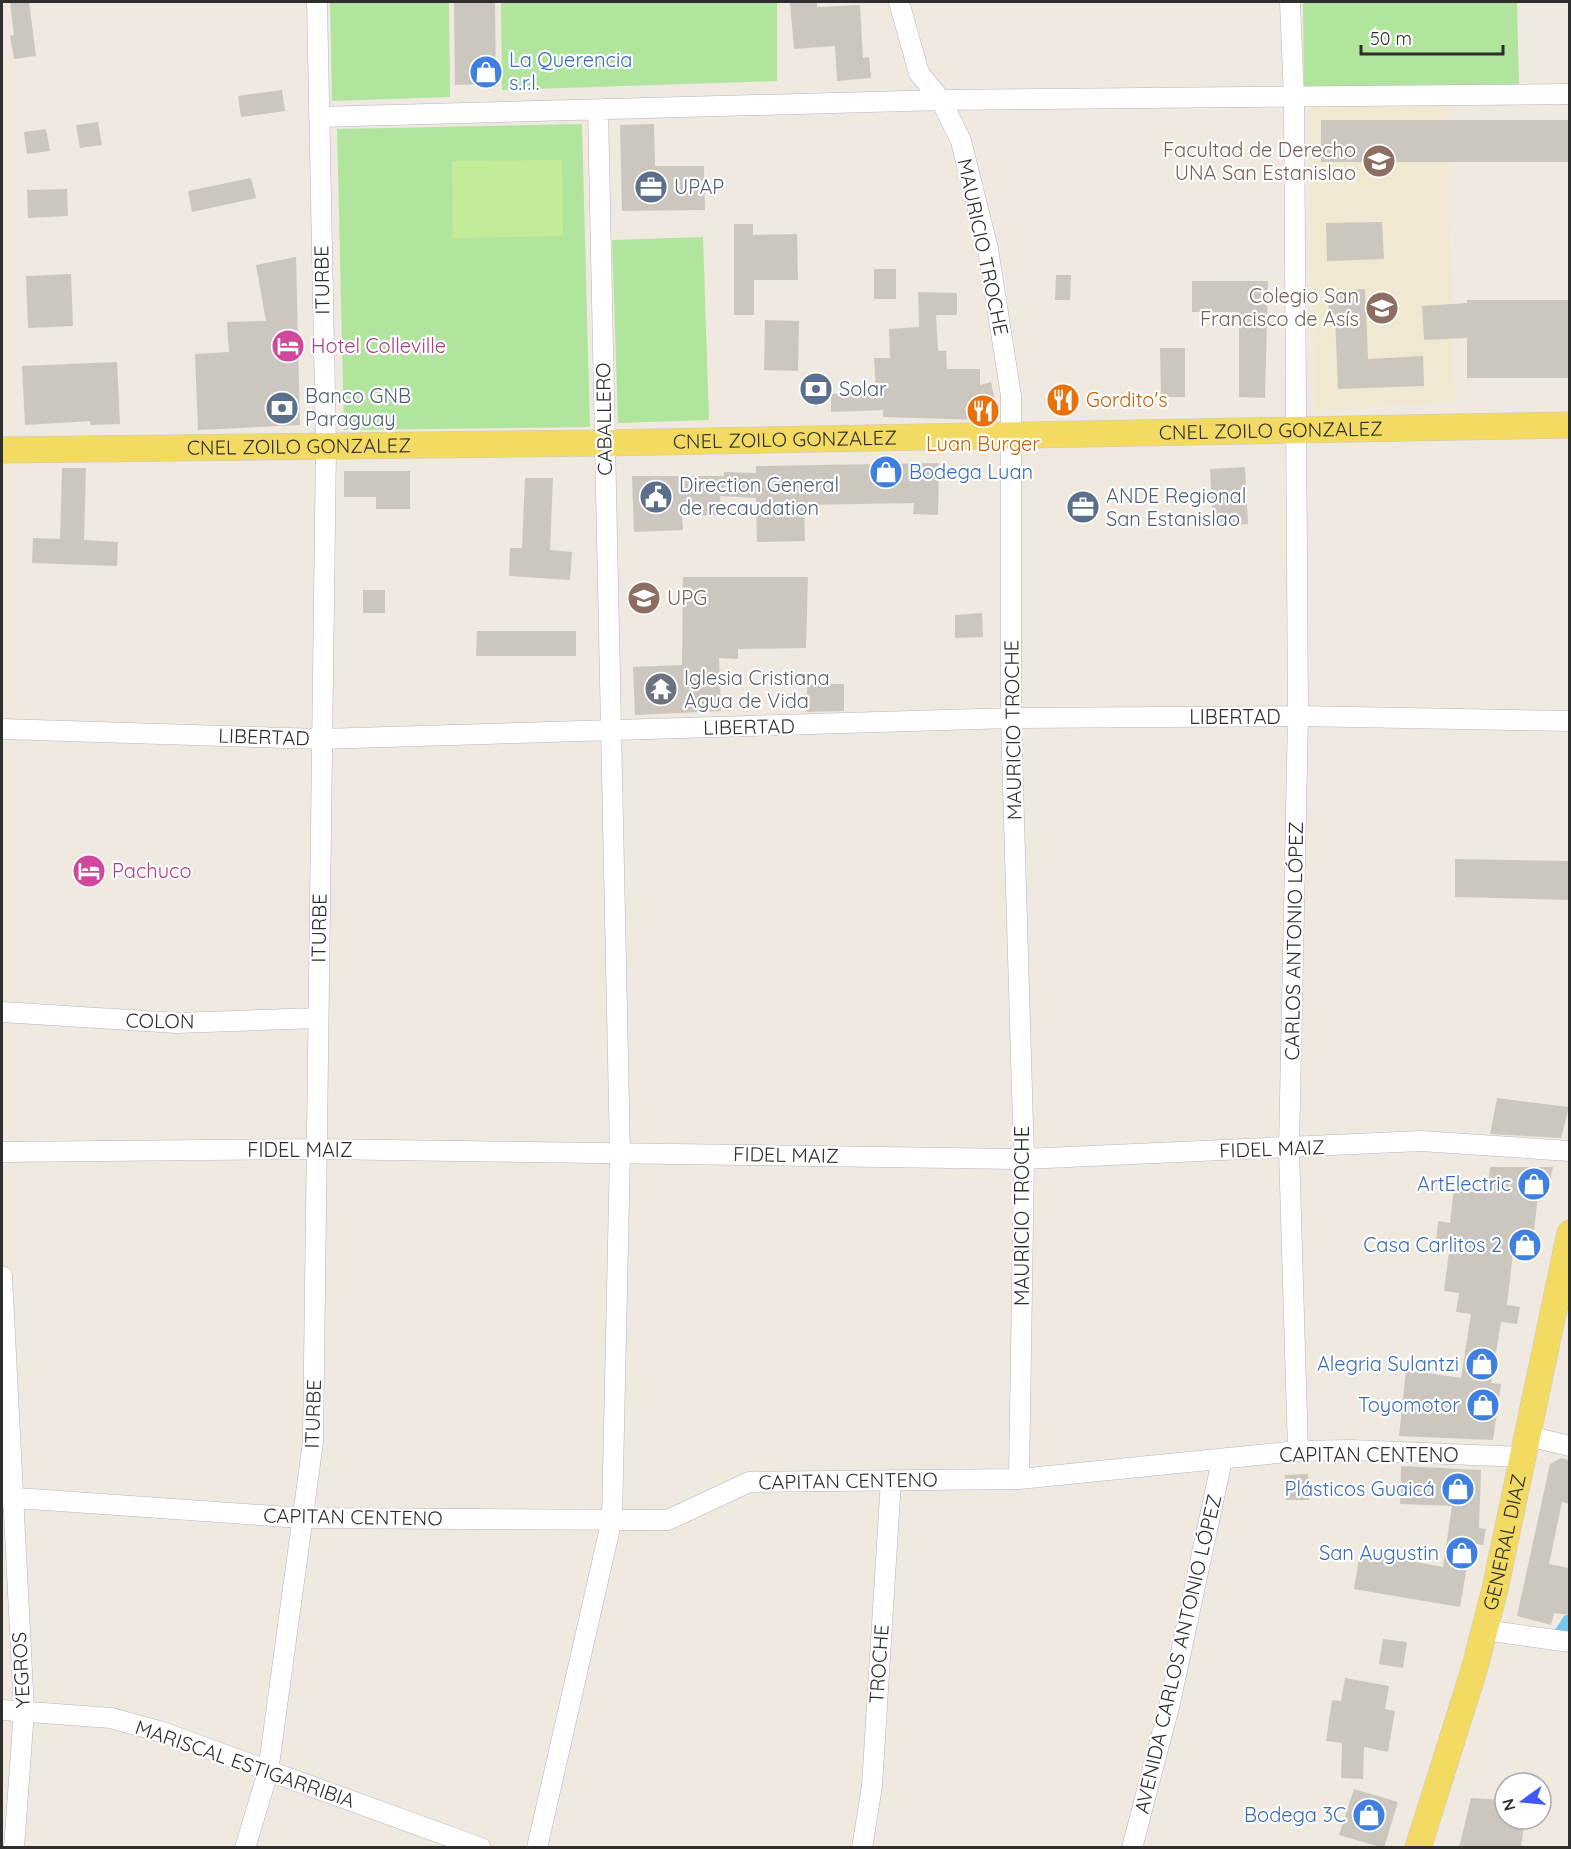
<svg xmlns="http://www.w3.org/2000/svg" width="1571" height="1849" font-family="Quicksand,sans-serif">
<rect width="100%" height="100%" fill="#efe9e0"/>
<path fill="#f0e8d0" d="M1449,106v109l6,186 -140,10 -7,-304z"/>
<path fill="#b1e59d" d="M330,2h119l1,95 -118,4z
M501,2h276v79l-275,9z
M1303,2h214l2,84 -215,2z
M582,124l8,303 -246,3 -7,-301z
M703,237l6,183 -91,3 -6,-183z"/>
<path fill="#c3ec99" d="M562,160l1,76 -110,2 -1,-77z"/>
<path fill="#74c7f0" d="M1569,1614v25l-16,-6 11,-17z"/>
<path fill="#cbc7bf" d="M10,2h19l7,54 -22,3 -4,-23 4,-1z
M454,2h41l1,82 -41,1z
M817,2v5l43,-2 3,53 6,-1 2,21 -34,3 -2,-35 -41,3 -4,-46z
M282,90l3,21 -44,6 -3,-21z
M1321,120h248v42h-248z
M98,122l4,23 -22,3 -4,-23z
M654,124l1,42h49l1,44 -83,1 -2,-86z
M46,129l4,22 -23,3 -3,-22z
M251,178l5,20 -64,14 -4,-21z
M67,189l1,27 -40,2 -1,-28z
M1382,222l2,37 -57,2 -1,-38z
M734,224h19v11l44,-1 1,46h-44v35h-20z
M296,257l4,168 -102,5 -3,-76 34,-2 -2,-30 39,-1 -10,-56z
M874,269h22v30h-22z
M71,274l2,52 -45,2 -2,-52z
M1056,275h15l-1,25h-15z
M1192,281h76l-3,117 -26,-1v-85h-47z
M1365,289l3,70 55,-3 1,30 -86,3 -3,-75h-6l-1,-23z
M918,292l39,1v22h-21l2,36h8l1,18h33v16l11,-3 6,28h-11v10l-103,-3v-7l-52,2v-18l45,-2 -2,-34h16l-1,-29 30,-2z
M1467,300h102v78h-102v-40l-43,2 -2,-34 45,-3z
M765,320l34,1 -1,50 -34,-1z
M1160,348h25v49h-24z
M117,362l3,62 -30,1v-4l-65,4 -3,-59z
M939,463l-1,52 -25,-1 1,-11 -110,2 1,36 -48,1 -1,-44 -36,-2 1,19 -39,1 1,14 -49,2 -2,-56h92v-4l32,1v-7z
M1245,467l3,57 -35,2 -3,-57z
M62,468h24l-2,72 34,2 -1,24 -85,-3 1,-25 27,1z
M344,471h66v38h-34v-12h-32z
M525,478h28l-3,72 22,2 -2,28 -61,-4 1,-28h12z
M683,577h125l-2,71 -68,1v10l-19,-1 2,53 -86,4 -2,-48 49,-2z
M363,590h22v23h-22z
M982,613l1,24 -28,1v-23z
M477,631h99v25h-100z
M807,684h37v27l-37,1z
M1455,859l114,2v39l-114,-3z
M1497,1098l72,9 -8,31 -71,-4z
M1490,1167h63l-7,31 -8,-1 -7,57 -18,-2 -6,53 13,2 -3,17 -16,-2 -10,61 10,1 -8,56 -94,-4 7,-66 55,8 10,-64 -15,-2 3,-19 -15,-2 6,-47 -14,-2 2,-21 12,2 4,-34 33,5z
M1561,1458l8,2v44l-7,-2 -13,62 20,4v47l-15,-2 -3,12 -34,-9 33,-152z
M1401,1466l80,4 -2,58 7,1 -3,16 -12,-2 -11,64 -106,-18 6,-37 83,15 9,-61 -52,-2z
M1308,1474l1,26h-23l-1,-25z
M1383,1639l24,3 -4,26 -24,-4z
M1345,1678l44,8 -4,23 10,2 -7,41 -24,-5 -1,32 -22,-1 1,-35 -16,-2 6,-41 9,1z
M1354,1789l44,13 -14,46 -45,-13z
M1471,1798l34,2v19h20l-4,29h-62z"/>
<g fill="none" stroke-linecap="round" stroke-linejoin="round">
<g stroke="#b4b5c1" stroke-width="21">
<path id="minor" d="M899,2l20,71 22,27 20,41 27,108 23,147v322l13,441 -5,320
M1290,2l4,96 4,618 -9,433 9,302
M319,117l622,-17 629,-6
M2,729l319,10 690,-21 287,-2 272,5
M2,1012l175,11 141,-5
M2,1152l315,-3 707,10 397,-18 149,10
M2,1276l22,435 -10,137
M1527,1436l43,10
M2,1497l300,21 366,2 81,-38 270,-3 279,-28 52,-1 173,7
M1484,1630l86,12
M2,1710l109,8 51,14 319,116
M245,1848l23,-76 45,-330 13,-997 -9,-443
M537,1848l75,-329 8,-366 -22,-1043
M862,1848l10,-62 19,-306
M1132,1848l38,-145 52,-243"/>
</g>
<g stroke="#c9c9c9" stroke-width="27">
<g id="major">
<path id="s1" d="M2,450l602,-7 966,-18"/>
<path id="s2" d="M1418,1848l56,-178 21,-81 75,-356"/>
</g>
</g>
<use href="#minor" stroke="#fff" stroke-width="20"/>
<use href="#major" stroke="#f2da63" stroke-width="26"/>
</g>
<defs>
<g id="shop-disc" transform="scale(1.725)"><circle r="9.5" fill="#3f7fe0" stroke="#fff"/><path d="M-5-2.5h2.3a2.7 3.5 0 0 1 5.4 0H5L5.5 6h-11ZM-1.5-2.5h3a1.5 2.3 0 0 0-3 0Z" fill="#fff"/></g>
<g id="university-disc" transform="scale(1.725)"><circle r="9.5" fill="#8d6e63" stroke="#fff"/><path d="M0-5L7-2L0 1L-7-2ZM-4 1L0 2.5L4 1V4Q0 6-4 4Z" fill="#fff"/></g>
<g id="office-disc" transform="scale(1.725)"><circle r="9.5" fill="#5c6f8a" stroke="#fff"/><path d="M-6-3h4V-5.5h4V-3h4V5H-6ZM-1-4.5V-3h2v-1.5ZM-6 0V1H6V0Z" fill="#fff"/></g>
<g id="hotel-disc" transform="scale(1.725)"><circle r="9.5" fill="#d1479c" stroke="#fff"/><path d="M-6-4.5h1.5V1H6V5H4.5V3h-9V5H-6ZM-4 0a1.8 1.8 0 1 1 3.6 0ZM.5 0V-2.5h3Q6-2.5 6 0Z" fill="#fff"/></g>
<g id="bank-disc" transform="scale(1.725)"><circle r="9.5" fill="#5c6f8a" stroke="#fff"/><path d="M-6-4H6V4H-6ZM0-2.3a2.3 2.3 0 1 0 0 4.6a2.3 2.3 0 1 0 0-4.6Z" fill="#fff"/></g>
<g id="restaurant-disc" transform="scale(1.725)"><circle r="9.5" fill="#e8710a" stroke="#fff"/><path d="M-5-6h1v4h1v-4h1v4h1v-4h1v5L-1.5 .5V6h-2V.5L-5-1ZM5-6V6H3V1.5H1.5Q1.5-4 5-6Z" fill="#fff"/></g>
<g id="civic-disc" transform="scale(1.725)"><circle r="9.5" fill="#5c6f8a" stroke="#fff"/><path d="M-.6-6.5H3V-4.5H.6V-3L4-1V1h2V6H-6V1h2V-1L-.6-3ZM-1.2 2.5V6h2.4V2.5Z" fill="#fff"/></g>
<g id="temple-disc" transform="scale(1.725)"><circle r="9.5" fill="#6b7280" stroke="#fff"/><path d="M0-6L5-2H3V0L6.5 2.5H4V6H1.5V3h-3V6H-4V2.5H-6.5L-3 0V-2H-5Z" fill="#fff"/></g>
</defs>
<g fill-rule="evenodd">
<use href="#shop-disc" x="486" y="72"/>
<use href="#university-disc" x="1379" y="161"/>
<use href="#office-disc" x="651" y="187"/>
<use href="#university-disc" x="1382" y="308"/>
<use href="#hotel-disc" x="288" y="346"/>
<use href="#bank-disc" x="816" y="389"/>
<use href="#restaurant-disc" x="1063" y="400"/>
<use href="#bank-disc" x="282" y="408"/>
<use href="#restaurant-disc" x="983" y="411"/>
<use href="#shop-disc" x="886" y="472"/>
<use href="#civic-disc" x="656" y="497"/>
<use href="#office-disc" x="1083" y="507"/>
<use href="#university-disc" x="644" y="598"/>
<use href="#temple-disc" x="661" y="689"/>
<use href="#hotel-disc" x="89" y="871"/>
<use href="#shop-disc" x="1534" y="1184"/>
<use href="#shop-disc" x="1525" y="1245"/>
<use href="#shop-disc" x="1482" y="1364"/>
<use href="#shop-disc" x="1483" y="1405"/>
<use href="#shop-disc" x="1458" y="1489"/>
<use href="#shop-disc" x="1462" y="1553"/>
<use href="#shop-disc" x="1369" y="1815"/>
</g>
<g text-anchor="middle" stroke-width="4.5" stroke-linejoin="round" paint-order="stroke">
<g font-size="20" fill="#366cbe" stroke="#fff" text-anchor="end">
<text x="509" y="67" text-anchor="start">La Querencia<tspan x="509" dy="23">s.r.l.</tspan></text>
<text x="909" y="479" text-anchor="start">Bodega Luan</text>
<text x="1511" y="1191">ArtElectric</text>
<text x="1502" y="1252">Casa Carlitos 2</text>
<text x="1459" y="1371">Alegria Sulantzi</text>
<text x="1460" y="1412">Toyomotor</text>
<text x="1435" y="1496">Plásticos Guaicá</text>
<text x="1439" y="1560">San Augustin</text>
<text x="1346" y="1822">Bodega 3C</text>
</g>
<g font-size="20" fill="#785e54" stroke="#fff" text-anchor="end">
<text x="1356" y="157">Facultad de Derecho<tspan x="1356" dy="23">UNA San Estanislao</tspan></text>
<text x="1359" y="303">Colegio San<tspan x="1359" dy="23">Francisco de Asís</tspan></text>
<text x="667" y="605" text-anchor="start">UPG</text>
</g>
<g font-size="20" fill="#4e5e75" stroke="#fff" text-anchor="start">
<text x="674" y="194">UPAP</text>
<text x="839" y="396">Solar</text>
<text x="305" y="403">Banco GNB<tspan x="305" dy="23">Paraguay</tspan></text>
<text x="679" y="492">Direction General<tspan x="679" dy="23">de recaudation</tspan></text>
<text x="1106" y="503">ANDE Regional<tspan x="1106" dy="23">San Estanislao</tspan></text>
</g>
<g font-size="20" fill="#2e2e2e" stroke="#fff">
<text transform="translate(983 247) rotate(78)" y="7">MAURICIO TROCHE</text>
<text transform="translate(322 280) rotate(-91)" y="7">ITURBE</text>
<text transform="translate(604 419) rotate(-91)" y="7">CABALLERO</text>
<text dy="7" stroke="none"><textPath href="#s1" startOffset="1269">CNEL ZOILO GONZALEZ</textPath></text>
<text dy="7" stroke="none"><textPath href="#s1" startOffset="783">CNEL ZOILO GONZALEZ</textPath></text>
<text dy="7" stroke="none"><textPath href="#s1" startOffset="297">CNEL ZOILO GONZALEZ</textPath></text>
<text x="1235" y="724">LIBERTAD</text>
<text transform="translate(749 727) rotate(-1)" y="7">LIBERTAD</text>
<text transform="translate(1013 730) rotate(-91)" y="7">MAURICIO TROCHE</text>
<text transform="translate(264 737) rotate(2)" y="7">LIBERTAD</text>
<text transform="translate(319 928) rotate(-89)" y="7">ITURBE</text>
<text transform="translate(1294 941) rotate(-89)" y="7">CARLOS ANTONIO LÓPEZ</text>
<text transform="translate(160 1021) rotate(1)" y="7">COLON</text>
<text transform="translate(1272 1149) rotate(-2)" y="7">FIDEL MAIZ</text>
<text x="300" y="1157">FIDEL MAIZ</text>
<text transform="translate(786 1155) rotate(1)" y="7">FIDEL MAIZ</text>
<text transform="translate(1022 1216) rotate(-90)" y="7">MAURICIO TROCHE</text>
<text transform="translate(313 1414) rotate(-88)" y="7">ITURBE</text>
<text x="1369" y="1462">CAPITAN CENTENO</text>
<text transform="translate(848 1481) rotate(-1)" y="7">CAPITAN CENTENO</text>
<text transform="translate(353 1517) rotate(1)" y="7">CAPITAN CENTENO</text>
<text dy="7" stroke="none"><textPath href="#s2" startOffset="318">GENERAL DIAZ</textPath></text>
<text transform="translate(1178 1654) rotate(-77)" y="7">AVENIDA CARLOS ANTONIO LÓPEZ</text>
<text transform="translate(879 1664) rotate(-86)" y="7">TROCHE</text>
<text transform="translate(21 1670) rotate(-93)" y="7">YEGROS</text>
<text transform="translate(245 1764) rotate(19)" y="7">MARISCAL ESTIGARRIBIA</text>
</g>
<g font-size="20" fill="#b23c85" stroke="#fff" text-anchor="start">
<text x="311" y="353">Hotel Colleville</text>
<text x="112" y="878">Pachuco</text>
</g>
<g font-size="20" fill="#c56008" stroke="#fff" text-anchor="start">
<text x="1086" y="407">Gordito's</text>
<text x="983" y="451" text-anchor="middle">Luan Burger</text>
</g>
<g font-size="20" fill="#5b616d" stroke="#fff" text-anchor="start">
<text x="684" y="685">Iglesia Cristiana<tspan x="684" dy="23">Agua de Vida</tspan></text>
</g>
</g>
<rect width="1571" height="1849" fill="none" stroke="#2e2e2e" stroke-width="6"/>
<g transform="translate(1523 1801) rotate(255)"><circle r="28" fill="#ffffff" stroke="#ababab" stroke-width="1.5"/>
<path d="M0-4.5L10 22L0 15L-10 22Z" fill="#4258fb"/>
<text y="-9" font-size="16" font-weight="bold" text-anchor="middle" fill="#2e2e2e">N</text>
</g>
<path d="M1361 45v9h142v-9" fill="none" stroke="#2e2e2e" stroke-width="3"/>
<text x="1370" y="45" font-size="18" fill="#2e2e2e" stroke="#ffffff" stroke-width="4.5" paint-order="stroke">50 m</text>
</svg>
